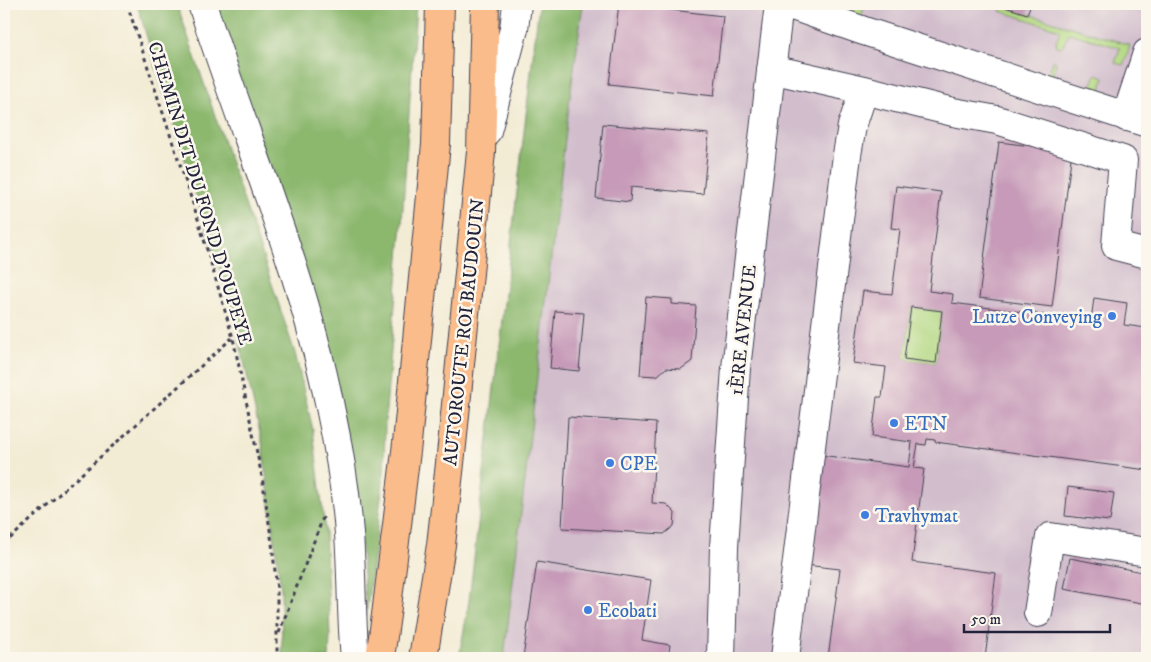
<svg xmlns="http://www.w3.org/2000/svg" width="1151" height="662" font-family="'IM FELL DW Pica',serif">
<rect width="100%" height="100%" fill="#fbf7ec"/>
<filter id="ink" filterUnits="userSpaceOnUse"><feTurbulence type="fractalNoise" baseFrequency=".02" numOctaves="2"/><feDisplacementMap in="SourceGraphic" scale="10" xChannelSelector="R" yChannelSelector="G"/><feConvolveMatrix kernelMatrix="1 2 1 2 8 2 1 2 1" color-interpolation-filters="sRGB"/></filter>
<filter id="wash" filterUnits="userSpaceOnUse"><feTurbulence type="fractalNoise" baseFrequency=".0096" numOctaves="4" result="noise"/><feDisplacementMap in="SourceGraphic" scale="20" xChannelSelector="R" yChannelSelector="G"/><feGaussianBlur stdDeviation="1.12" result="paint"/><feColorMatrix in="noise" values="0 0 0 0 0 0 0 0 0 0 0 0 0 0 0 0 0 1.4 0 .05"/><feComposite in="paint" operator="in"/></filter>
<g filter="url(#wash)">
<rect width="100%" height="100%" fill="#f3ecd5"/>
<path fill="#d1bdcc" d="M583,4h564v654h-643l66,-561z"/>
<path fill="#b1d780" stroke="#6a7c5e" d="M838,4h27l-4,14z
M1001,6l129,39 -4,13 -3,7 -8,-2 5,-15 -51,-15 -6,13 -3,1 -3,-1 -1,-4 4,-12 -60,-19z
M1053,61h2l1,2 -4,15 37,14 7,-18 8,3 -3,14 -3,4 -51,-16z
M911,307l31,4 -6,52 -32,-4z"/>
<path fill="#8cb86e" stroke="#576d54" d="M137,4h40l86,253 32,96 18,77 12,100 5,106 -1,22h-47l-1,-68 -19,-148 -29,-129 -79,-252z
M214,4h202l-14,219 -17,198 -1,53 -18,142 -6,-86z
M539,4h44l-13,93 -66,561h-45l10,-57z"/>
<g id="blocks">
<path fill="#c69ab8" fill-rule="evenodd" d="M619,4l104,12 -9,80 -105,-12z
M996,4h35l-4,10z
M603,124l106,10 -6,60 -72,-7 -1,15 -34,-4z
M999,142l73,9 -20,156 -73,-9z
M896,186l45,6 -12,99 24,3 -1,9 139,18 3,-23 33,5 -3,22 23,3v142l-212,-28v-2l-8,-1 -1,6 -8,-1 -4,24 10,1 -12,93 84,11 -11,85h-157l12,-89 -35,-4 15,-110 89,12 3,-25 -40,-5 5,-40h5l4,-30 -33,-4 10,-72 29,3 8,-65 -9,-1zM911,307l31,4 -6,52 -32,-4z
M646,297l26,2v5l24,2 -4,55 -11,8 -15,-1 -9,8 -17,-1z
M555,311l29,2 -5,58 -29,-3z
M568,417l88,6 -4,80 14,1 9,9 -1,13 -10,8 -102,-6z
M1068,487l46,6 -4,28 -45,-5z
M1070,558l77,15v31l-83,-15z
M537,562l114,18 -9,60 28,5 -2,13h-145z"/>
</g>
</g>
<g filter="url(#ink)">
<use href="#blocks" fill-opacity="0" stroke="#414052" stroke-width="1"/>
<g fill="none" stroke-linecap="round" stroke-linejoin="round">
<g stroke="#414052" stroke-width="30">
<path id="minor" d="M202,4c43,134 100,264 128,403 9,42 16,84 19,127 3,41 2,83 6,124
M787,4l77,27 283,92
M771,69l93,21 89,22 44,8 126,40 -7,86 31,8
M1126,117l21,-64
M487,131l27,-102 3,-25
M1038,613l12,-76 97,15
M721,658l3,-111 12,-179 43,-364
M785,658l62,-503 5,-29 12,-36"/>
</g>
<g stroke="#414052" stroke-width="30">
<path id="highway" d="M380,658l6,-43 21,-172 29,-299 4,-140
M423,658l18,-113 11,-100 29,-293 4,-148"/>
</g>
<path stroke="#414052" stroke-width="3" stroke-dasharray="4 4" stroke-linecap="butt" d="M127,4l71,215 35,119 29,139 10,66 5,47v68
M4,544l228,-206
M279,633l45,-118"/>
<use href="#minor" stroke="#fff" stroke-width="28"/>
<use href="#highway" stroke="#f9bc8a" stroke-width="28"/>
</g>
</g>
<g fill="#3f7fe0" stroke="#fbf7ec" stroke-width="2">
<circle cx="1112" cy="316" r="5"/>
<circle cx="894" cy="423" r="5"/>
<circle cx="610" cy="463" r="5"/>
<circle cx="865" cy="515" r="5"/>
<circle cx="588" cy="610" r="5"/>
</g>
<g text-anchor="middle" stroke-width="5" stroke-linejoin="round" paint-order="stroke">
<g font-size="19" fill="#22223b" stroke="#fbf7ec">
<text transform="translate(201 193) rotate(73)" y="7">CHEMIN DIT DU FOND D'OUPEYE</text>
<text transform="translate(742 330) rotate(-84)" y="7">1ÈRE AVENUE</text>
<text transform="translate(463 332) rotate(-84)" y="7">AUTOROUTE ROI BAUDOUIN</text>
</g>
<g font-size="19" fill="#366cbe" stroke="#fbf7ec" text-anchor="start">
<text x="1102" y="323" text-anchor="end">Lutze Conveying</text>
<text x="904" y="430">ETN</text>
<text x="620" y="470">CPE</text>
<text x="875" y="522">Travhymat</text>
<text x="598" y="617">Ecobati</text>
</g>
</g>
<rect width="1151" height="662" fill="none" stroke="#fbf7ec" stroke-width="20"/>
<path d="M964 624v8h146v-8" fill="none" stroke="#22223b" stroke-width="2.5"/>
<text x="971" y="624" font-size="15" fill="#22223b" stroke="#fbf7ec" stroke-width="4" paint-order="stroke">50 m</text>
</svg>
